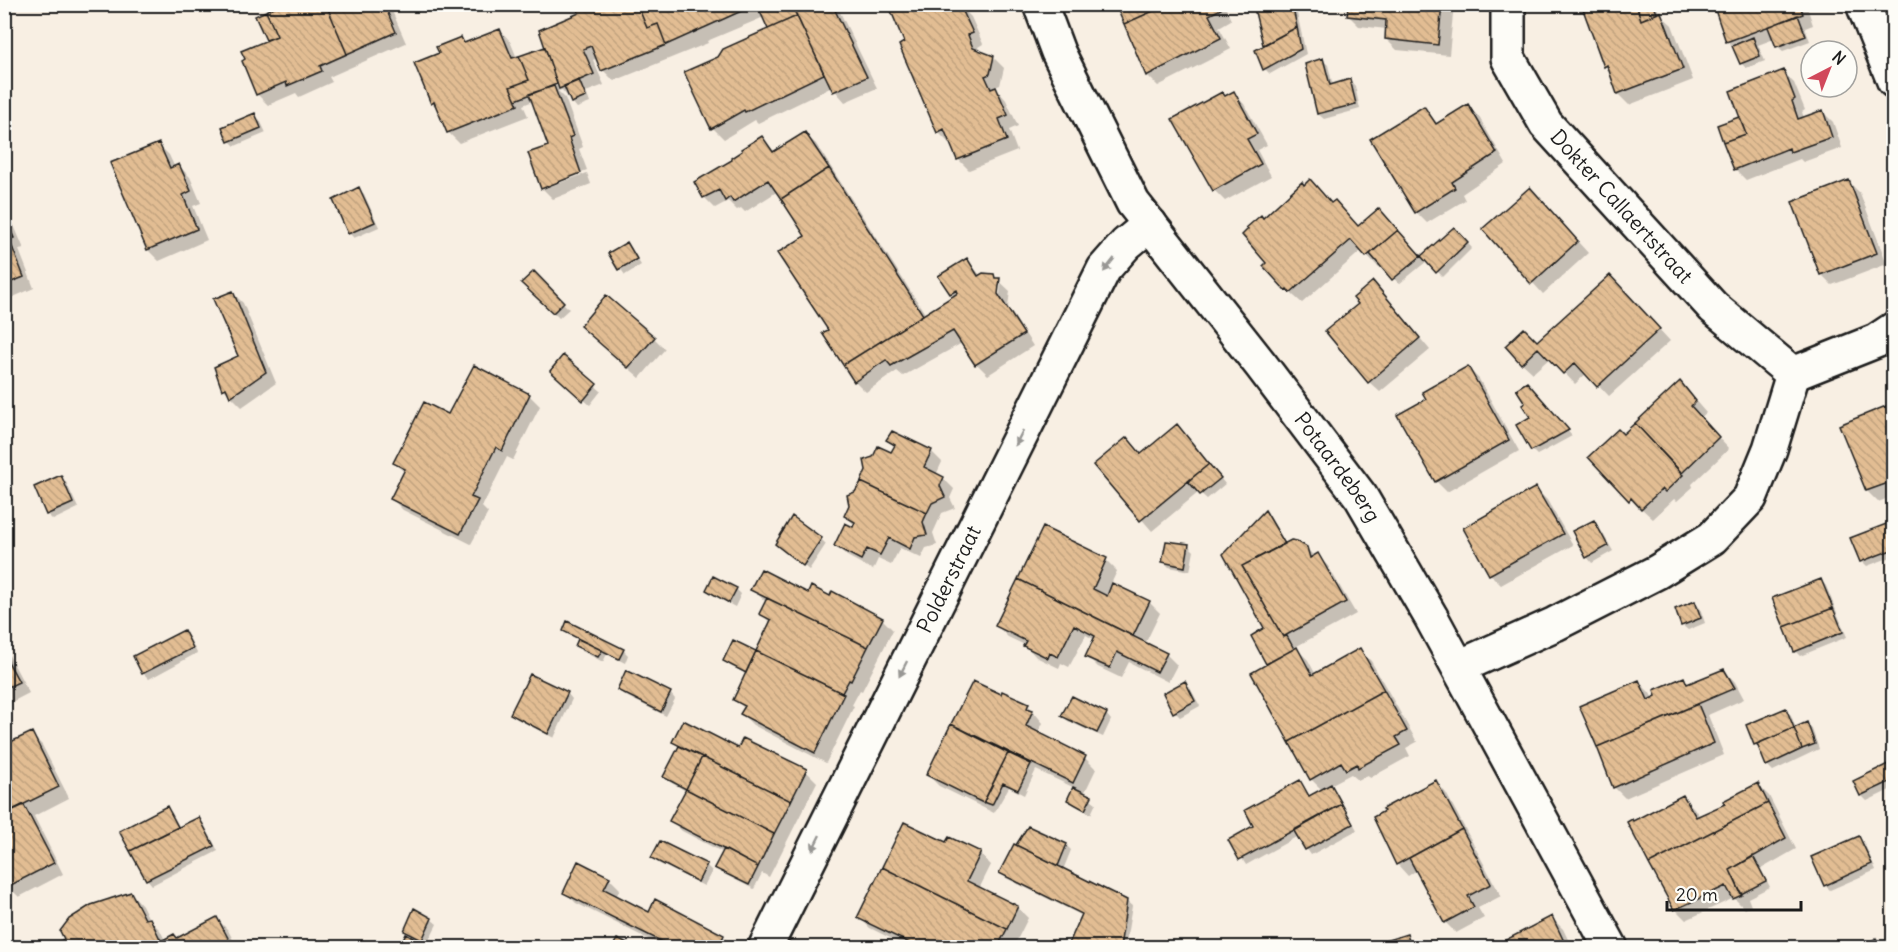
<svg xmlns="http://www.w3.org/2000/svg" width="1898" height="952" font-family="Delius,sans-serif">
<defs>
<pattern id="building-back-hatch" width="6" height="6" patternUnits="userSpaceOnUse" patternTransform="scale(1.5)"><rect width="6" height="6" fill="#e2bd93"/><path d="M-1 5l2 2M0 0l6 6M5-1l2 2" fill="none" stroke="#c1a27e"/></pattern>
</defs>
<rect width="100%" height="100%" fill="#f8efe3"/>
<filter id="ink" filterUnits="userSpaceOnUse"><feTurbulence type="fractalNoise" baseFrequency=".0167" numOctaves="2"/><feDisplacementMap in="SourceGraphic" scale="12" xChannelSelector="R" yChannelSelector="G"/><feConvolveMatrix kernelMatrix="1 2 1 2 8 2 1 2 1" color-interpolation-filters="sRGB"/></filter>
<g filter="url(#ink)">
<path fill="#0003" fill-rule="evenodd" d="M285,4h104l17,39 -77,34 3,5 -33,15 -3,-4 -28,12 -11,-11 12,-53 -12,-25z
M579,4h113l1,3 20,-3h123l41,84 -32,14 -13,-15 -74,36 -3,-3 -31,19 -11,-11 6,-70 52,-29 -7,-12 -57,24 1,2 -94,38 -11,-11 -6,-12 -4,2 11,25 -18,7 4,11 -13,5 -15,-18 -4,1 7,7 18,49 -4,2 8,21 -41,15v3l41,-15 4,11 -38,15 -11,-11 8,-41 -17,-46 -10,4 5,11 -69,27 -11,-11 -10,-23 -6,-6 8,-49 21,-16 5,6 34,-14 10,11 7,17 30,-10 34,-34zM559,82v3l-13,5 -1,-2z
M909,4h45l2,4 4,-2 11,11 12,27 -5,3 2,5 13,5 11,11 -4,17 -5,2 11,13 12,26 -9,4 8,21 -48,19 -11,-11 -7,-17 -2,1 -11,-11 -32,-89z
M1117,4h107l7,16 -12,7 12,22 -73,37 -11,-11z
M1254,4h41l11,50 -36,20 -5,-5 -8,-19 8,-4z
M1349,4h105l-5,51 -52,-5 -11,-11 1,-10 -28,-3 -11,-11z
M1583,4h72l5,10 12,11 21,55 -64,25 -11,-11 -8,-23 -5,-5z
M1715,4h91l7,21 -8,3 5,13 -27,10 -6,-5 -3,-7 -16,6 7,16 -19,7 -5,-5 -7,-15 -6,-7z
M1323,60l5,5 5,21 17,-6 5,6 5,23 -36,10 -6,-5z
M1783,72l11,11 11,27 -3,2 2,6 18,-7 11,11 9,26 -39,14 -3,-3 -54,21 -11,-11 4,-50 5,4z
M1233,93l11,11 23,41 -10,5 14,26 -46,25 -11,-11 12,-93z
M1468,106l11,11 27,47 -44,30 3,6 -38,23 -11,-11 8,-104 14,16z
M255,115l5,5 6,13 -31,13 -5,-5z
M805,134l11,10 110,171 29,-18 -4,-4 16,-33 14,16h13l16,15 -2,16 25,39 -45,29 -11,-11 -15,-21 -59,33 -6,-5 -31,21 -11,-11 -25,-51 -23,-94 -29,-45 -33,21 -4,-4 -4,2 -9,-9 -13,7 -11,-11 30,-36 28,-23 13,14zM998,284h3l-2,18h-3z
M158,144l11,11 6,13 4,-2 11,11 11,26 -8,3 14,34 -48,21 -11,-11 -36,-86z
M1849,182l11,11 27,71 -55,21 -11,-11z
M359,189l5,5 15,33 -25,11 -5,-5z
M1540,200l48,53 -45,41 -59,-65z
M4,202l20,47 -5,1 15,38 -30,13z
M1335,202l24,26 31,-7 32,37 32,-29 18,19 -29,29 -16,-16 -28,23 -18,-20 -3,3 -16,-17 -60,53 -16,-14 -18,-25 -5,-45 68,-14z
M627,244l14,21 -16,10 -15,-21z
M534,273l35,36 -10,9 -36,-35z
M1621,288l49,53 -61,55 -22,-23 -12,11 -25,-26 -17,15 -11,-10 15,-20z
M232,292l11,11 33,80 -34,24 -18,-18 16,-32z
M1383,294l47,56 -50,42 -11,-10z
M593,337l61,1 11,11 -25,29z
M563,357l38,34 -11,14 -33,-29z
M1468,368l11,11 40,72 -72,41 -11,-11 -7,-82z
M1680,383l26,30 -6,5 29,31 -37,35 1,3 -16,14 -3,-2 -21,20 -11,-10 -1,1 -51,-53 33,-21z
M1532,390l40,46 -35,19 -5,-5z
M529,395l11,11 -27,54 -6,-3 -25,50 6,6 -17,31 -68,-34 -11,-11 13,-26 -10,-10 54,-47z
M1894,405v91l-16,6 -11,-11 -26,-65z
M1177,426l11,11 37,47 -18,15 -8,-7 -47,39 -57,-66 43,-15 4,5z
M888,440l43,11 11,11 -6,13 7,3 11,11 -4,9 5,10 -13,5 -9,20 4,12 -11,3 -5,10 -21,-10 -9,17 -13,-6 -5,11 -26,-14 -11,-11 19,-20 -10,-9 11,-23 36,-39 3,-7z
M61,477l5,5 12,26 -25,12 -6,-6z
M1536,489l11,11 26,45 -72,40 -11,-11z
M1265,512l21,32 20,4 9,9 2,-2 11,11 28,48 -61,33 13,13 8,15 44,-25 11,11 46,81 -11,6 4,8 -40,22 -2,-3 -10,5 -7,-6 -21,11 6,6 21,39 -46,25 -13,-19 -52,29 -16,-25 25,-14 45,-44 10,15 13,-6 -12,-12 -44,-116z
M1593,521l6,6 14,24 -21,12 -5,-6z
M1894,523v33l-27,10 -5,-5z
M1044,529l62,31 11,11 -6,13 38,18 11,11 -15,31 21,10 11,11 -9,17 -39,-20 -8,16 -23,-11 -11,-11 8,-16 -9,-5 -17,32 -8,-4 -2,5 -23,-11 -11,-12 -17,-8 -11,-11z
M821,539l5,5 -17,26 -27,-21z
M1188,545l6,6 -4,20 -21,-4 -5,-5z
M1821,580l5,6 21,51 -47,19 -5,-5z
M736,589l5,5 -6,13 -22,-12 -5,-5z
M752,589l57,6 73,24 11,11 -31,61 -2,-1 -8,15 2,1 -28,57 -73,-38 -11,-11 3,-5 -10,-10 12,-25 -17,-8 -5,-5 32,-8 14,-29 -10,-11 5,-11z
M1695,603l5,5 5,15 -17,7 -6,-5z
M565,630l58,20 5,5 -3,8 -18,-9 -4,8 -21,-11 -6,-5 3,-6z
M184,632l5,5 8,16 -48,26 -6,-6 -8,-17z
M4,646l25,47 -25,13z
M1724,670l11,12 9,17 -36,16 16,40 -99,43 -11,-11 -33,-80 58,-25 11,11 3,6 31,-20 6,6z
M974,683l27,13 27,9 15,18 -5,10 47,25 11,11 -12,25 12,9 -5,11 -17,-9 -5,-5 6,-12 -39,-18 -12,25 -15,-8 -15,26 -55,-27 -11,-11z
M1185,683l5,5 10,18 -20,11 -5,-5z
M618,690l52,3 5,6 -9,17 -42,-21z
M567,693l5,6 -18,39 -37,-19 -5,-5z
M1785,710l6,5 5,14 10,-5 6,5 7,20 -46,22 -6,-6 -6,-15 -6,-6z
M1106,714l5,6 -8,17 -35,-16 -5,-5z
M31,734l11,11 27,53 -35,18 29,58 -44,23 -11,-11 -4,-7v-132z
M744,740l62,31 11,11 -48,95 -7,-4 -8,16 -32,-16 -6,-6 8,-14 -42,-22 -11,-11 15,-29 -16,-9 -5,-5 15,-29 -6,-6 65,8z
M1894,763v25l-27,13 -5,-5 -7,-14z
M1436,782l10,11 55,103 -23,12 6,10 -28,15 -11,-11 -28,-52 -9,6 -10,-11 -23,-47z
M1758,785l11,11 27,53 -35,20 9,18 -22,11 3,8 -6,3 -11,-11 -48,22 -11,-11 -42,-87 50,-25 11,11 6,9 27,-13z
M167,808l5,5 8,15 18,-10 6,6 14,27 -66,34 -5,-6 -26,-48z
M1858,837l6,6 12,27 -46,20 -5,-5z
M1066,845l5,5 -8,20 63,31 6,5 -7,42h-56l14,-32 -77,-38 -5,-6z
M980,854l11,11 -12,24 38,18 11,11 -15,30h-103l-40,-20 -11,-11z
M653,858l53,7 6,6 -8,15 -46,-23z
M609,878l11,11 -4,8 34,17 73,22 11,12h-68l-90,-45 -11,-11z
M131,893l11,12 7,14 11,11 5,10 13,-1 39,-20 11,11 9,18h-186l15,-9z
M1552,918l11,11 9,19h-70z
M431,919l6,5 -10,20 -15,-7 -6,-7z
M1407,936l11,12h-50z
M1759,943l5,5h-14z
M1349,944l3,4h-13z"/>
<path fill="url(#building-back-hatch)" stroke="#1c1c1c" stroke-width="1.5" d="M281,4h45l21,50 -27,12 2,5 -35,15 -1,-4 -30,13 -14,-34 3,-2 -4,-8 36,-15 -11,-25z
M326,4h58l12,28 -49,22z
M637,4h50l1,3 7,-3h62l-91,41 -8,-21 -11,4z
M637,4l10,24 11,-4 8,21 -65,26 -10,-25 -8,3 11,25 -35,15 -20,-59 40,-17 -4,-9z
M763,4h28l6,12 -29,13 -10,-22z
M791,4h41l35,73 -34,15z
M906,4h43l2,4 9,-3 13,28 -5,2 5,13 21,8 -4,18 -5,2 6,13 5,-2 12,28 -9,4 8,21 -50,20 -13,-31 -7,4 -38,-88 5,-3 -13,-31z
M1115,4h54l-45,20z
M1169,4h50l2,5 -12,6 12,23 -75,38 -22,-52z
M1253,4h39l5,23 -34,18z
M1348,4h94l-4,41 -53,-6 1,-19 -39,-4z
M1581,4h55l5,16 20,-8 22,57 -66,25 -10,-29 -3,2z
M1636,4h17l4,9 -16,7z
M1713,4h87l3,10 -77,28z
M266,11l11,25 -11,4 -11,-24z
M1798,15l8,21 -30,11 -8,-20z
M797,16l27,58 -79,38 -1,-2 -33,19 -27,-57 34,-15 5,-8z
M1297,27l4,22 -38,21 -8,-20z
M500,29l12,29 7,-2 10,24 -19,7 8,18 -71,28 -13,-31 -3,2 -17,-41 25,-10 -3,-6 25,-10 3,6z
M1753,37l7,19 -20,8 -8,-18z
M545,47l12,37 -41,16 -6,-13 19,-7 -10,-24z
M1323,58l7,27 20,-6 6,25 -39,10 -12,-50z
M1784,70l11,29 -3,2 6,18 25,-9 9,27 -42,15 -1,-4 -55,22 -11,-28 23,-8 -16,-43z
M579,80l7,17 -15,6 -7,-17z
M554,86l19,50 -4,2 12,35 -40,16 -13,-36 20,-7 -19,-52z
M1234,91l23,43 -10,5 14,25 -48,27 -41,-72 50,-27 3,4z
M1468,104l29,49 -45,29 3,6 -40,25 -45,-74 54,-33 12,18z
M255,113l6,15 -33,14 -6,-15z
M1739,117l7,17 -23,8 -6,-17z
M805,132l24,36 -48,31 -13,-19 -35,22 -3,-5 -5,4 -6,-11 -16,8 -9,-16 38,-22 -1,-2 11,-7 -1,-2 21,-13 11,16z
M159,143l11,25 9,-4 12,27 -8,4 14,34 -50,21 -37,-87z
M829,168l94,147 -80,50 -21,-32 6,-3 -51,-77 28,-17 -24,-37z
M1310,179l21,24 4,-3 23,26 21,-18 19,22 -32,27 -15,-17 -61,53 -3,-4 -2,1 -22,-24 3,-3 -24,-28 6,-6 -2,-1 15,-13 2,3 39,-36 2,3z
M1849,180l28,73 -57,22 -28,-73z
M359,187l16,35 -27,12 -15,-34z
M1530,187l48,54 -47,43 -49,-55z
M4,215l10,23 -5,1 15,38 -20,8z
M1454,227l14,15 -32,31 -15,-17z
M1398,230l23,26 -29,24 -22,-26z
M627,242l10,17 -19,11 -10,-17z
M967,258l11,18 5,-3 11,1 1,4h5l-2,16 26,40 -49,31 -22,-34 -62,35 -5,-6 -32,22 -11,-17 115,-72 -1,-3 -7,4 -12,-18z
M534,271l30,31 -11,11 -32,-30z
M1610,275l50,54 -63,58 -22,-24 -12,11 -25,-26 -17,16 -16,-18 19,-18 13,13z
M1373,281l47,57 -52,45 -43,-52 33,-27 -5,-6z
M233,291l33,81 -36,25 -4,-9 -4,2 -8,-23 24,-11 -25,-57z
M606,295l49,42 -27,31 -48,-42z
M563,355l34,29 -14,17 -33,-30z
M474,365l56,29 -28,57 -6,-4 -25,50 7,3 -18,34 -70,-35 15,-30 -12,-6 31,-61 24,12z
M1468,366l41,74 -74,42 -38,-67 29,-16 -4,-7z
M1680,381l16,20 -5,5 28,31 -37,36 -47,-50z
M1527,382l42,48 -38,21 -15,-26 14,-8 -8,-12 3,-2 -9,-14z
M1894,404v21l-8,-19z
M1886,406l8,19v56l-28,10 -27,-66z
M1635,423l48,52 -18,17 -3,-3 -21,20 -10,-11 -2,3 -41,-44 30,-28 5,5z
M1177,424l32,40 -69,57 -47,-56 34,-28 14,17z
M892,431l40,19 -8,17 20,10 -4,9 5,11 -13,6 -5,10 -66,-31 5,-12 -2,-10 9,-3 5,-11 13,6 4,-7 -9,-5z
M1209,464l12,14 -21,17 -12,-14z
M61,475l12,28 -27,12 -12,-28z
M861,482l66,31 -4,9 4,13 -12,2 -5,12 -21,-11 -9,17 -13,-6 -6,11 -27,-14 11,-23 8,4 2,-5 -11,-6 5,-11 -2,-10 8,-3z
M1536,487l27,47 -74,41 -26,-47z
M1265,510l20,34 -43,22 41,71 4,-1 7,13 -28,15 -15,-28 13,-8 -41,-74z
M792,516l30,22 -19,28 -28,-22z
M1594,520l14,26 -22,12 -14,-27z
M1894,521v28l-34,13 -10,-24z
M1043,527l64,31 -14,31 14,7 5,-13 38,18 -17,35 -115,-57z
M1291,540l6,1 10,6 3,11 8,-5 28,49 -63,35 -41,-71z
M1166,541l23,3 -4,23 -23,-5z
M761,569l47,24 3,-7 19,10 2,-5 51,27 -15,29 -118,-57z
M713,576l24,12 -8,15 -23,-13z
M1018,579l149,74 -10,19 -40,-20 -7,16 -25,-11 10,-21 -21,-11 -16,32 -8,-4 -2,5 -25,-12 3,-5 -31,-15z
M1821,579l12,29 -49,19 -12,-29z
M767,598l101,49 -17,34 -2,-1 -7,13 -86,-42 15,-31 -12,-6z
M1695,601l6,17 -20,8 -6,-17z
M1833,608l10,24 -49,20 -10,-25z
M567,621l57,28 -5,10 -56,-28z
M184,630l9,18 -51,26 -9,-18z
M578,639l24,11 -4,7 -23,-11z
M733,640l23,11 -10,22 -23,-12z
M1297,647l15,28 48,-27 24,42 -95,52 -38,-69z
M756,651l88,43 -29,59 -75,-39 5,-8 -12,-6z
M4,654l15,28 -15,7z
M1724,669l11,19 -138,59 -18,-41 60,-26 9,20 8,-4 -2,-6 30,-13 3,7z
M626,670l45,22 -10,20 -44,-22z
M530,674l38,18 -20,42 -38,-20z
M973,681l28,13 1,-3 27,12 -2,5 6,2 -7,16 60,30 -13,27 -122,-59z
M1185,681l10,20 -22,12 -10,-20z
M1384,690l23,41 -11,6 5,8 -43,23 -1,-4 -11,6 -5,-8 -31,18 -21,-38z
M1072,696l35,17 -10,20 -36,-17z
M1698,704l16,39 -101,45 -16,-41z
M1786,708l8,20 -40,17 -8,-20z
M683,720l55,28 5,-10 64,31 -16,32 -119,-59z
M1807,722l8,22 -13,5 -8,-21z
M951,724l57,29 -25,50 -57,-28z
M1794,728l8,21 -36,17 -9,-22z
M32,732l27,55 -55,27v-69z
M679,746l23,11 -16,32 -23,-12z
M1008,753l23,11 -13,26 -15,-7 -11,22 -8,-3z
M702,757l89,44 -17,33 -88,-45z
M1894,761v19l-34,16 -7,-15z
M1300,780l9,16 22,-12 11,20 -103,56 -11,-20 25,-14 -8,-16z
M1436,780l26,49 -66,36 -23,-48 11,-6 -2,-2z
M1758,783l10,20 -119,61 -22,-42 5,-3 1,2 50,-26 13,22 29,-13 -2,-3z
M1073,787l19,9 -7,14 -18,-10z
M686,789l88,45 -16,33 -89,-46z
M1768,803l18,35 -56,32 12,25 -9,4 -7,-13 -52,24 -25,-46z
M1342,804l11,20 -48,26 -11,-19z
M24,805l30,58 -47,24 -3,-4v-69z
M167,806l11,21 -48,24 -11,-20z
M199,817l15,29 -68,34 -16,-29z
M904,822l42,20 3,-5 32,15 -14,29 51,25 -11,23 -125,-62z
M1028,826l39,18 -9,22 -42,-21z
M1462,829l29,55 -23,12 6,11 -30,16 -35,-65z
M1859,836l13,28 -48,22 -13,-29z
M660,841l47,23 -9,18 -47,-24z
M1014,844l113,56 -7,48h-53l15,-34 -83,-41z
M724,849l34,18 -9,18 -35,-17z
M1753,856l13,25 -25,13 -11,-24z
M578,861l32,16 -6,12 45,23 6,-13 69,36 -6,13h-43l-112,-55z
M882,867l125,62 -10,19h-77l-63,-30z
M131,892l14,27 5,-1 11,23 -13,7h-100l16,-9 -4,-8 9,-12 22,-14z
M414,908l18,10 -10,22 -18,-9z
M1552,916l15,32h-67l-2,-4z
M217,917l12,23 -15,8h-66l26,-14 3,4z
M406,934l19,11 -1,3h-25z
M1407,934l4,14h-48z
M1876,938l5,10h-23l17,-9z
M617,939l19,9h-24z"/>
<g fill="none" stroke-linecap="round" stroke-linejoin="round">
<g stroke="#1c1c1c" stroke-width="38">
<g id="minor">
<path id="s1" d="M1040,4l18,48 75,151 128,162 100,132 70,120 180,331"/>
<path id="s2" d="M1508,4v54l38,66 167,183 80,67"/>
<path d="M1863,4l31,77"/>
<path d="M1793,374l83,-33 18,-12"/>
<path d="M1459,667l96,-43 102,-52 55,-34 38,-40 20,-49 23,-75"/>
<path id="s3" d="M765,948l339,-679 22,-25 24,-20"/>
</g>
</g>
<use href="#minor" stroke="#fdfcf7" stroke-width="33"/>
</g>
<defs><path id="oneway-solid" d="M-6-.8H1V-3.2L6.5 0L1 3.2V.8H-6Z" transform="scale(1.5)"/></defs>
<g fill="#989794">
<use href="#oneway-solid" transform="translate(1109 265) rotate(128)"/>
<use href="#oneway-solid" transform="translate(1019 438) rotate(117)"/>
<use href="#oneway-solid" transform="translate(903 669) rotate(117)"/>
<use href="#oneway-solid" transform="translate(816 843) rotate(116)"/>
</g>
</g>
<g text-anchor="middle" stroke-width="4.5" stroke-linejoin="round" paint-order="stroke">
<g font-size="21" fill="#1c1c1c" stroke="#fdfcf7">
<text dy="7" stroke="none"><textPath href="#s2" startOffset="242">Dokter Callaertstraat</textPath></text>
<text dy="7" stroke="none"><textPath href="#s1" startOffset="554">Potaardeberg</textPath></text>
<text dy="7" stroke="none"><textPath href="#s3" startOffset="412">Polderstraat</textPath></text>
</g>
</g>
<rect width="1898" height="952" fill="none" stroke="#fdfcf7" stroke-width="24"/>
<rect x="12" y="12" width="1874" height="928" fill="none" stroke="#1c1c1c" stroke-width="2" filter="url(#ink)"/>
<g transform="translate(1829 69) rotate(42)"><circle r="28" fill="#fdfcf7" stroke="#a3a29f" stroke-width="1.5"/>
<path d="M0-4.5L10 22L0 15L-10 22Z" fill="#d1495b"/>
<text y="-9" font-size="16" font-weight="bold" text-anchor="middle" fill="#1c1c1c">N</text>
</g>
<path d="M1667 901v9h134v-9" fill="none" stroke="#1c1c1c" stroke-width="3"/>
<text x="1676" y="901" font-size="18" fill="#1c1c1c" stroke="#fdfcf7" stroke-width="4.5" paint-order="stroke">20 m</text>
</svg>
